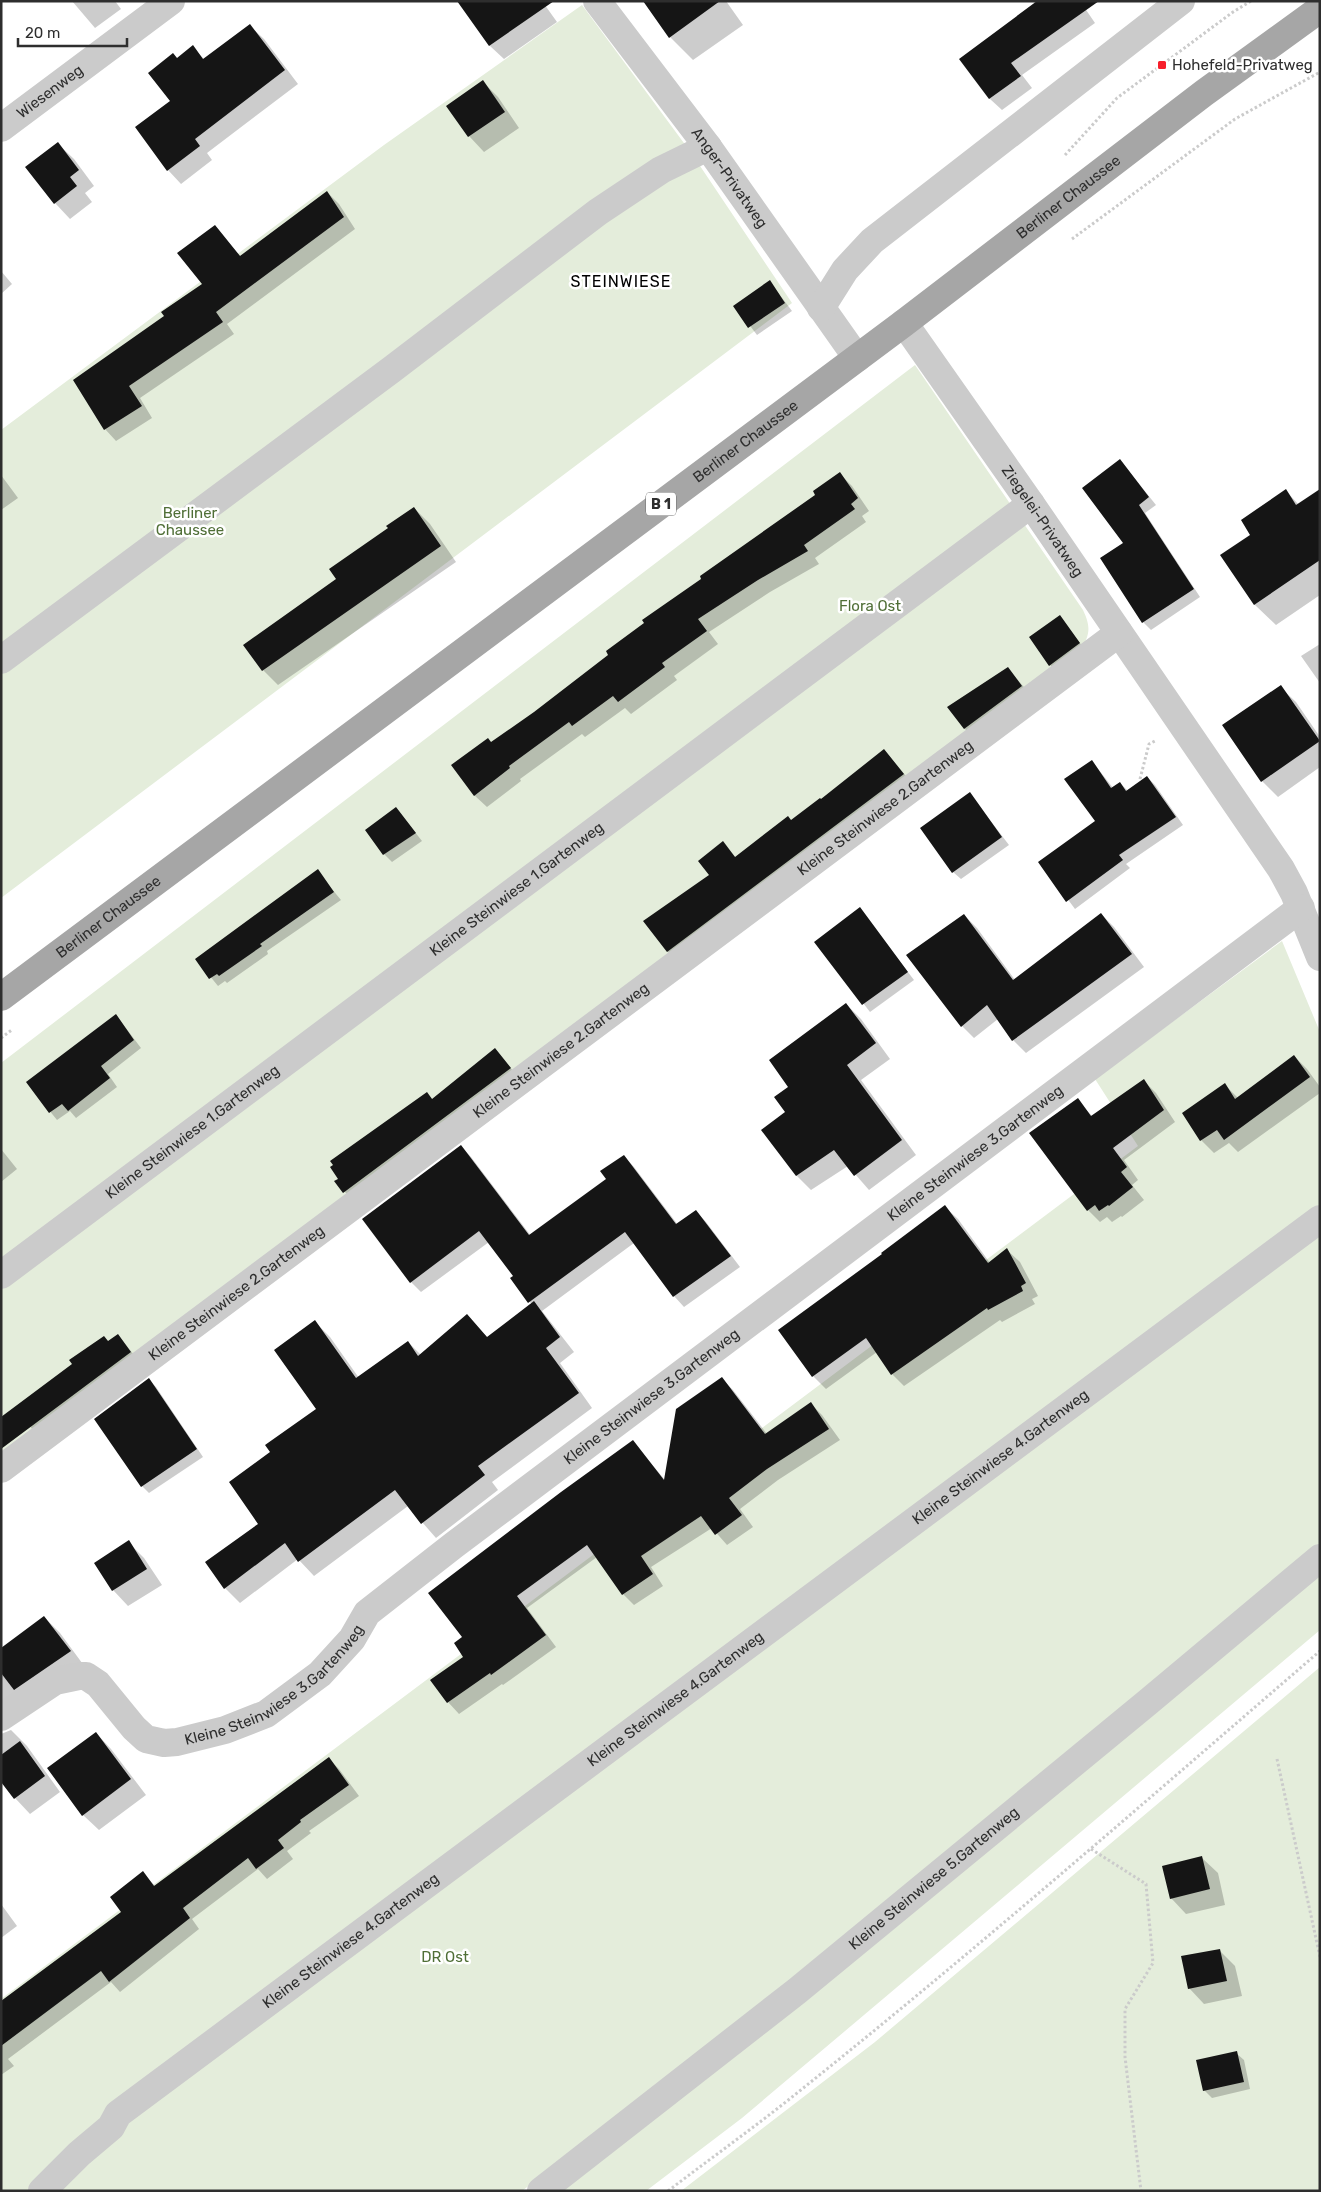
<svg xmlns="http://www.w3.org/2000/svg" width="1321" height="2192" font-family="Rubik,sans-serif">
<rect width="100%" height="100%" fill="#fff"/>
<path fill="#e4eddb" d="M582,5l110,149 100,149 -791,595v-468l383,-285z
M915,365l168,245c9,19 6,25 -3,43l-1079,809v-399z
M1282,941l38,91v512l-363,310 -435,337h-521v-192l1137,-853 -43,-67z
M1320,1570v60l-578,488 -96,73h-89z
M1320,1667v524h-639l194,-149z"/>
<path fill="#0003" d="M72,1h43l6,8 -26,19z
M459,1h83l15,21 -53,37 -14,-13z
M645,1h81l17,24 -50,35 -23,-23z
M1033,1h47l15,22 -73,52 10,13 -30,22 -12,-11 -29,-40 74,-55z
M250,26l14,13 34,45 -91,69 5,7 -31,24 -13,-14 4,-68 5,-43 15,-12 13,13z
M483,82l15,15 21,31 -35,24 -15,-16z
M58,144l16,15 20,27 -9,7 7,9 -22,17 -15,-16z
M327,192l12,12 16,25 -128,95 7,10 -94,64 12,20 -36,23 -11,-12 61,-113 37,-32 12,-57 26,30z
M1,271l11,13 -11,10z
M770,282l22,29 -35,24 -22,-29z
M1120,460l36,45 -11,8 55,84 -49,33 -8,-8 -18,-79z
M840,474l12,12 17,25 -7,5 4,6 -51,36 4,6 -49,28 -61,40 9,12 -44,32 3,4 -46,34 -6,-6 -40,29 -3,-3 -62,45 1,2 -34,26 -13,-12 18,-52 43,-30 75,-58 93,-76 114,-84z
M1,475l17,23 -17,12z
M1320,490v105l-44,30 -21,-20 -33,-49 30,-20 34,-45 13,14z
M414,508l16,16 26,38 -178,123 -15,-15 75,-90 52,-52z
M1060,617l26,34 -28,21 -8,-7z
M1320,644v39l-19,-27z
M1008,669l29,33 -57,42 -15,-15 -16,-22z
M1280,687l16,15 24,35v30l-42,30 -16,-16z
M884,750l27,32 -236,177 -8,-8 44,-76 12,-32 13,15 85,-57z
M1092,761l21,27 7,-5 8,8 19,-14 8,8 28,40 -57,39 4,4 -55,41 -35,-47 56,-41z
M970,794l39,51 -48,34 -8,-7z
M396,808l26,33 -30,21 -8,-8z
M317,871l24,29 -74,51 1,3 -41,29 -2,-2 -7,5 -22,-27z
M860,909l54,71 -44,32 -54,-70z
M1101,914l13,13 30,40 -118,86 -13,-13 -15,-21 -24,19 -12,-12 2,-111 13,13 38,52z
M846,1004l15,15 29,40 -29,21 55,75 -47,35 -21,-24 -37,24 -15,-15 -9,-63 3,-25z
M116,1015l25,33 -33,26 9,13 -41,31 -6,-7 -13,9 -30,-37z
M495,1050l26,30 -166,124 -19,-23 91,-88 6,7z
M1294,1056l13,13 13,18v6l-82,59 -9,-9 -15,10 -13,-13 -17,-27 41,-28 13,13z
M1144,1081l12,12 19,29 -51,38 14,20 -6,5 12,15 -22,17 -1,-1 -9,6 -5,-5 -7,5 -12,-12 -57,-77 46,-33 16,17z
M461,1146l10,11 60,79 76,-57 17,-23 10,11 44,58 18,-14 10,11 34,45 -56,40 -10,-11 -40,-53 -92,68 32,41 -14,11 32,45 -100,74 6,8 -62,48 -28,-32 -94,70 -16,-17 -58,44 -15,-15 -19,-26 54,-38 12,-71 46,-44 -3,-87 15,15 29,41 49,-36 13,13 46,-39 21,22 44,-33 -18,-29 -25,-34 -68,50 -10,-10z
M1,1149l16,20 -16,13z
M945,1207l13,12 32,44 17,-13 13,12 18,34 -6,3 3,5 -33,18 -2,-2 -96,66 -12,-12 -15,-22 -51,37 -13,-13 70,-121z
M118,1335l20,25 -101,75 -22,-27z
M721,1378l12,12 34,44 44,-30 11,11 18,25 -62,40 -38,29 13,18 -26,18 -15,-17 -61,39 12,19 -29,19 -11,-11 -26,-37 -70,51 29,39 -53,38 -1,-1 -43,30 -11,-12 16,-45v-19l169,-196 32,38z
M149,1380l7,7 47,70 -54,36 -7,-7z
M128,1542l16,16 18,27 -34,21 -15,-16z
M44,1617l16,16 25,34 -83,59 -1,5v-80z
M11,1730l16,16 33,46 -30,22 -15,-16 -14,-18v-46z
M96,1733l15,16 35,46 -47,35 -16,-15z
M328,1758l11,11 20,27 -50,35 2,2 -24,18 6,8 -26,20 -9,-10 -66,50 7,10 -79,63 -9,-10 -103,77 6,7 -13,9v-73l122,-90 20,-39 13,14z
M1202,1858l16,15 7,32 -39,9 -15,-16z
M1,1904l16,22 -16,12z
M1219,1950l16,16 7,30 -38,8 -15,-16z
M1236,2053l8,7 6,29 -38,9 -8,-8z"/>
<path fill="#151515" d="M457,1h97l-65,45z
M643,1h77l-51,37z
M1037,1h62l-88,62 10,13 -32,23 -30,-40z
M250,24l35,46 -90,69 5,7 -33,25 -32,-44 35,-26 -22,-28 25,-20 4,5 16,-13 10,14z
M483,80l22,32 -37,25 -22,-31z
M58,142l21,28 -9,7 7,9 -23,18 -29,-37z
M327,191l17,26 -128,95 7,10 -94,64 13,20 -38,24 -31,-50 91,-64 -3,-4 41,-28 -25,-31 38,-28 25,31z
M770,280l15,23 -37,25 -15,-22z
M1120,459l29,38 -10,8 55,84 -52,34 -42,-65 23,-15 -41,-55z
M840,472l18,26 -7,6 4,5 -51,36 4,6 -50,29 -60,39 9,12 -45,32 3,4 -47,35 -5,-6 -41,30 -3,-4 -60,44 1,2 -36,28 -23,-31 37,-27 3,4 43,-30 74,-57 -2,-4 38,-28 -2,-3 59,-41 -1,-3 115,-81 -2,-4z
M1286,489l10,16 24,-16v71l-66,45 -34,-50 30,-20 -9,-15z
M414,507l27,39 -179,125 -19,-26 93,-66 -7,-10 59,-41 -2,-2z
M1060,615l20,28 -31,23 -20,-29z
M1008,667l14,19 -58,43 -17,-22z
M1281,685l39,56 -59,41 -39,-57z
M884,749l20,25 -237,178 -24,-31 66,-46 -11,-14 25,-20 12,16 53,-41 3,4 29,-22 1,1z
M1092,760l19,28 9,-6 6,9 21,-15 29,41 -57,38 4,5 -57,42 -28,-40 57,-41 -31,-42z
M970,792l32,45 -50,36 -32,-45z
M396,807l20,26 -33,22 -18,-25z
M318,869l16,23 -74,52 2,2 -43,30 -2,-2 -8,5 -14,-20z
M860,907l48,65 -46,33 -48,-63z
M1101,913l31,41 -120,87 -25,-36 -26,22 -55,-72 58,-41 49,66z
M846,1003l30,40 -29,22 55,75 -48,36 -20,-26 -38,26 -35,-46 24,-18 -11,-15 14,-10 -19,-27z
M116,1014l18,26 -33,26 9,12 -42,33 -6,-7 -13,9 -23,-31z
M495,1048l16,20 -168,125 -9,-12 4,-2 -8,-12 3,-2 -3,-4 97,-69 5,7z
M1294,1055l16,22 -86,63 -7,-10 -17,11 -18,-28 43,-30 10,16z
M1144,1079l20,31 -51,38 14,19 -6,5 12,15 -24,19 -1,-1 -9,6 -4,-6 -8,6 -58,-78 49,-35 13,18z
M461,1145l68,90 77,-56 -6,-8 24,-16 52,69 20,-14 35,46 -58,41 -48,-65 -97,71 -18,-25 3,-2 -34,-45 -69,52 -48,-64z
M945,1205l43,58 19,-15 19,35 -5,3 2,5 -35,19 -1,-2 -96,67 -25,-37 -54,39 -34,-47 104,-76 -1,-1z
M534,1301l26,36 -14,11 33,45 -101,73 7,9 -64,49 -26,-34 -97,72 -13,-19 -61,46 -19,-27 53,-38 -29,-42 41,-30 -5,-7 51,-36 -42,-59 41,-30 41,58 52,-37 10,15 49,-42 20,23z
M118,1334l13,18 -130,97v-32l71,-53 -3,-4 35,-24 4,5z
M722,1377l43,57 46,-32 18,27 -62,40 -38,29 13,17 -27,20 -14,-19 -60,40 12,18 -31,21 -35,-50 -70,51 29,39 -55,40 -1,-2 -43,30 -17,-23 33,-23 -9,-14 8,-6 -34,-44 133,-101 72,-52 31,40 12,-71z
M149,1378l48,71 -56,38 -47,-68z
M129,1540l18,29 -35,22 -18,-28z
M44,1616l27,35 -57,39 -13,-17v-25z
M96,1732l35,47 -49,37 -35,-48z
M20,1741l25,35 -31,23 -13,-17v-27z
M329,1757l20,28 -49,35 1,2 -23,18 6,8 -28,21 -8,-11 -65,50 7,10 -81,64 -8,-11 -100,75v-45l120,-89 -11,-15 33,-26 11,15z
M1202,1856l8,33 -40,10 -8,-33z
M1220,1949l7,32 -39,8 -7,-33z
M1237,2051l7,31 -41,9 -7,-31z"/>
<g fill="none" stroke-linecap="round" stroke-linejoin="round">
<path stroke="#cbcbcb" stroke-width="3" stroke-dasharray="2.5 2.5" stroke-linecap="butt" d="M1065,155l52,-57 116,-86 18,-11
M1072,239l163,-120 85,-47
M1140,779l9,-35 6,-3
M1,1038l12,-9
M1277,1759l43,198
M1091,1849l55,35 7,79 -28,46v48l16,134
M668,2191c43,-33 87,-64 129,-98 178,-142 350,-293 523,-442"/>
<g stroke="#cbcbcb" stroke-width="28">
<path id="s1" d="M597,1l111,146 149,211"/>
<path id="s2" d="M1,128l170,-127"/>
<path d="M821,308l24,-38 27,-29 309,-240"/>
<path id="s3" d="M904,323l127,181 250,365 13,24 26,64"/>
<path d="M1,660l390,-290 207,-158 63,-42 47,-23"/>
<path id="s4" d="M1,1275l1030,-771"/>
<path id="s5" d="M1,1469l1118,-836"/>
<path id="s6" d="M1,1717l54,-36 24,-5h7l12,8 36,44 12,11 18,4 13,-1 48,-12 41,-16 54,-40 32,-35 15,-26 87,-68 847,-637"/>
<path id="s7" d="M42,2191l37,-37 32,-27 7,-13 1202,-895"/>
<path id="s8" d="M541,2191l256,-200 351,-289 172,-144"/>
</g>
<path stroke="#a6a6a6" stroke-width="28" id="s9" d="M1,997l903,-674 300,-230 116,-84"/>
</g>
<rect fill="#f71f2b" stroke="#fff" stroke-width="2" x="1157" y="60" width="10" height="10" rx="2.5"/>
<g text-anchor="middle" stroke-width="5" stroke-linejoin="round" paint-order="stroke">
<rect fill="#fff" stroke="#6d6d6d" stroke-width="1" x="646" y="492.5" width="30" height="23" rx="4"/>
<g font-size="14" font-weight="bold" fill="#2e2e2e">
<text x="661" y="509">B 1</text>
</g>
<g font-size="15" fill="#2e2e2e" stroke="#fff" text-anchor="start">
<text x="1172" y="70">Hohefeld-Privatweg</text>
</g>
<g font-size="15" fill="#2e2e2e" stroke="#fff">
<text dy="5" stroke="none"><textPath href="#s2" startOffset="61">Wiesenweg</textPath></text>
<text dy="5" stroke="none"><textPath href="#s1" startOffset="221">Anger-Privatweg</textPath></text>
<text dy="5" stroke="none"><textPath href="#s9" startOffset="1334">Berliner Chaussee</textPath></text>
<text dy="5" stroke="none"><textPath href="#s9" startOffset="929">Berliner Chaussee</textPath></text>
<text dy="5" stroke="none"><textPath href="#s3" startOffset="242">Ziegelei-Privatweg</textPath></text>
<text dy="5" stroke="none"><textPath href="#s5" startOffset="1104">Kleine Steinwiese 2.Gartenweg</textPath></text>
<text dy="5" stroke="none"><textPath href="#s4" startOffset="644">Kleine Steinwiese 1.Gartenweg</textPath></text>
<text dy="5" stroke="none"><textPath href="#s9" startOffset="134">Berliner Chaussee</textPath></text>
<text dy="5" stroke="none"><textPath href="#s5" startOffset="699">Kleine Steinwiese 2.Gartenweg</textPath></text>
<text dy="5" stroke="none"><textPath href="#s4" startOffset="239">Kleine Steinwiese 1.Gartenweg</textPath></text>
<text dy="5" stroke="none"><textPath href="#s6" startOffset="1216">Kleine Steinwiese 3.Gartenweg</textPath></text>
<text dy="5" stroke="none"><textPath href="#s5" startOffset="294">Kleine Steinwiese 2.Gartenweg</textPath></text>
<text dy="5" stroke="none"><textPath href="#s6" startOffset="811">Kleine Steinwiese 3.Gartenweg</textPath></text>
<text dy="5" stroke="none"><textPath href="#s7" startOffset="1209">Kleine Steinwiese 4.Gartenweg</textPath></text>
<text dy="5" stroke="none"><textPath href="#s6" startOffset="331">Kleine Steinwiese 3.Gartenweg</textPath></text>
<text dy="5" stroke="none"><textPath href="#s7" startOffset="804">Kleine Steinwiese 4.Gartenweg</textPath></text>
<text dy="5" stroke="none"><textPath href="#s8" startOffset="502">Kleine Steinwiese 5.Gartenweg</textPath></text>
<text dy="5" stroke="none"><textPath href="#s7" startOffset="399">Kleine Steinwiese 4.Gartenweg</textPath></text>
</g>
<g font-size="15" fill="#506f37" stroke="#fff">
<text x="190" y="518">Berliner<tspan x="190" dy="17">Chaussee</tspan></text>
<text x="870" y="611">Flora Ost</text>
<text x="445" y="1962">DR Ost</text>
</g>
<g font-size="16" letter-spacing="1" fill="#000" stroke="#fff">
<text x="621" y="287">STEINWIESE</text>
</g>
</g>
<rect width="1321" height="2192" fill="none" stroke="#2e2e2e" stroke-width="5"/>
<path d="M18 38v8h109v-8" fill="none" stroke="#2e2e2e" stroke-width="2.5"/>
<text x="25" y="38" font-size="15" fill="#2e2e2e" stroke="#ffffff" stroke-width="4" paint-order="stroke">20 m</text>
</svg>
